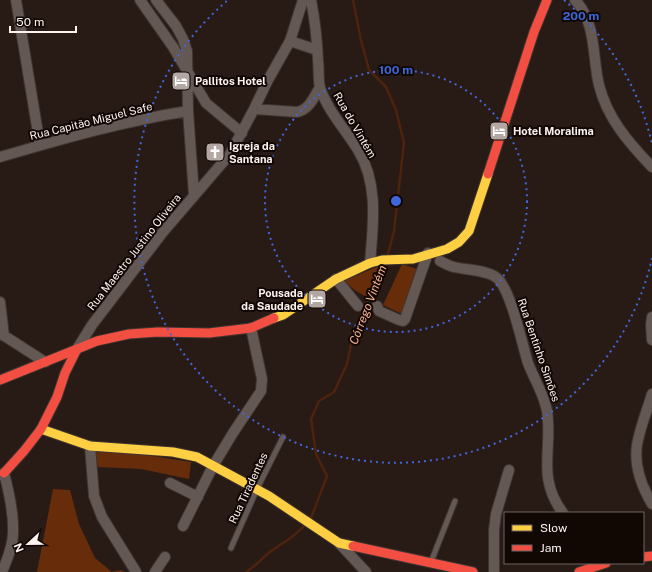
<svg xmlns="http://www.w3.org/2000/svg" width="652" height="572" font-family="'Public Sans',sans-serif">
<rect width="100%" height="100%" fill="#281b15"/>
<path fill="#672c0a" d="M402,264l18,6 -18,44 -19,-9z
M382,265l-15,32 -11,-6 -13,-10z
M95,451l45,3 51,8 -2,17 -48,-10 -43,-2z
M53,489l17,1 9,34 16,34 17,14 9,-2 3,2h-87z"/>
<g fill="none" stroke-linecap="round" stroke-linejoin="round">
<path stroke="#4d230d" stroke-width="2.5" d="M353,0l8,40 8,30 17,17 10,23 8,33 -10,88 -6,23
M311,518l16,-42 -11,-22 -5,-35 8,-18 15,-9 13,-28 5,-24 7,-20 25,-56
M246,572c10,-6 15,-13 24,-20 12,-9 25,-15 35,-27"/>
<g stroke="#3f3531" stroke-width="7">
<path id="lane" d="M231,548l26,-59 26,-52
M431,562l24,-61"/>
</g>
<g stroke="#3f3531" stroke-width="12">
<path id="street" d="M16,0l24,145
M140,0l33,47 33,56 36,30
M156,0l20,26 7,13 4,12 1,60 6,84
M311,0c4,20 6,40 7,60 1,9 0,19 2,28 8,23 25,41 38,62 21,34 15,75 12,113
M575,0c22,23 17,57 24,85 8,33 30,58 53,82
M290,41l27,9
M254,109l43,3c12,-2 17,-15 23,-25
M0,157c62,-18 124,-36 188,-46
M440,261c4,2 9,5 14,6 12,3 34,3 43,11 14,12 25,66 31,85 6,16 16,31 19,48 6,38 -11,66 16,102
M336,279l22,27
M0,302l4,34
M377,306l2,5 20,9 4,1 2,-2 23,-66
M652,317l-1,8 1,15
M0,333l45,29
M77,349l15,-24 71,-93 67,-78 24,-45 14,-29 22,-39 13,-41
M652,394c-5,17 -12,33 -15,51 -3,20 5,42 15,59
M90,446l4,50 8,21 34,55
M0,475l4,-2c5,19 10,40 9,60 0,13 -6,27 -11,39
M170,483l28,14
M183,526l30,-60 20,-33 28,-42 1,-12 -11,-51
M339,543l27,29
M155,572l10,-15
M494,572v-42l2,-16 13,-44"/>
</g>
<g stroke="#3f3531" stroke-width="11">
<path id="slow" d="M274,318l9,-3 53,-36 34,-16 12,-3 31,-1 34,-10 12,-7 10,-11 19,-57
M41,429l49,17 83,6 24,5 72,39 70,47 14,3"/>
</g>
<g stroke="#3f3531" stroke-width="11">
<path id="jam" d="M488,174l46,-142 13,-32
M0,380l97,-39 32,-7 29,-2 51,1 42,-5 23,-10
M4,473l20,-22 17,-22 16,-32 8,-24 12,-24
M353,546l120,26
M643,557l9,-1
M579,572l27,-9"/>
</g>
<use href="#lane" stroke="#635854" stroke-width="5"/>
<use href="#street" stroke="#635854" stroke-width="10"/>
<use href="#slow" stroke="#ffcf43" stroke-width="9"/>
<use href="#jam" stroke="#f24e42" stroke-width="9"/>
</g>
<g fill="none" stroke="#3f67db" stroke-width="2" stroke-dasharray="2 4">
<circle cx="396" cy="201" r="131"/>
<path d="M652 258A262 262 0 1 1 228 0M564 0A262 262 0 0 1 652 144"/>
</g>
<defs>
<g id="hotel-square" transform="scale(1)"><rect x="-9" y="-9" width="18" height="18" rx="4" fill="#b2a7a2" stroke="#110703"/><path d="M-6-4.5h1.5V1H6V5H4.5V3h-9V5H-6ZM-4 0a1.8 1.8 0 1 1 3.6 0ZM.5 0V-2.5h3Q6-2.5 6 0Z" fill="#fff"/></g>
<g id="church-square" transform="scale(1)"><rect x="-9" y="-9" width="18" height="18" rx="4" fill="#b2a7a2" stroke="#110703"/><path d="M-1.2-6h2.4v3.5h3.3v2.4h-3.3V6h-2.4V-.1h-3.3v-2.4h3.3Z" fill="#fff"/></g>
</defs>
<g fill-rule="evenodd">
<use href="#hotel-square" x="181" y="81"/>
<use href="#hotel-square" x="499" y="131"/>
<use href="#church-square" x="215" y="152"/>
<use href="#hotel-square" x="317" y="299"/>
</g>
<g text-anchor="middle" stroke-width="4" stroke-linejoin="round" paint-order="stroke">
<g font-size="11" font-weight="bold" fill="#fdf2ee" stroke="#110703" text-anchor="start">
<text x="195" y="85">Pallitos Hotel</text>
<text x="513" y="135">Hotel Moralima</text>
<text x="229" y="150">Igreja da<tspan x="229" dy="13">Santana</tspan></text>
<text x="303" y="297" text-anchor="end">Pousada<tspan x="303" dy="13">da Saudade</tspan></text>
</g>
<g font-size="11" fill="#fdf2ee" stroke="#110703">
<text transform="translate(91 121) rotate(-14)" y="4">Rua Capitão Miguel Safe</text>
<text transform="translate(355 125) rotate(60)" y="4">Rua do Vintém</text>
<text transform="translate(134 252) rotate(-52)" y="4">Rua Maestro Justino Oliveira</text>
<text transform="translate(539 350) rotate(71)" y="4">Rua Bentinho Simões</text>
<text transform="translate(248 488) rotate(-65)" y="4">Rua Tiradentes</text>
</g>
<g font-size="12" font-style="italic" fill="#f9b292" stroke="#110703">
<text transform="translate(368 305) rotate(-69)" y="4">Córrego Vintém</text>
</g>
</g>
<circle cx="396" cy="201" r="6" fill="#3f67db" stroke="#110703" stroke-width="2"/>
<g font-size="12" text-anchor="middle" font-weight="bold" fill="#3f67db" stroke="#110703" stroke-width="4" stroke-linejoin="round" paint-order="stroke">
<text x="581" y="20">200 m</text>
<text x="396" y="74">100 m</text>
</g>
<rect x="504" y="512" width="140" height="52" fill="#110703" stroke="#6f6561"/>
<rect x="512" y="525" width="20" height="6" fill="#ffcf43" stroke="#6f6561"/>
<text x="540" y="532" font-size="12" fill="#fdf2ee">Slow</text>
<rect x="512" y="545" width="20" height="6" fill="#f24e42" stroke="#6f6561"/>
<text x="540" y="552" font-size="12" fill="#fdf2ee">Jam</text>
<g transform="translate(28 544) rotate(248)" stroke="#110703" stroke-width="3" paint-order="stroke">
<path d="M0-3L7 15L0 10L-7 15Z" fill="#fdf2ee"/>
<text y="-6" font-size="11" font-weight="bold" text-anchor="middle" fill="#fdf2ee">N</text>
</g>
<path d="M10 26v6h66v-6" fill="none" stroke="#fdf2ee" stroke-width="2"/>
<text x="16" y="26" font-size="12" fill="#fdf2ee" stroke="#110703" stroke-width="3" paint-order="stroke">50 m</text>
</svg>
